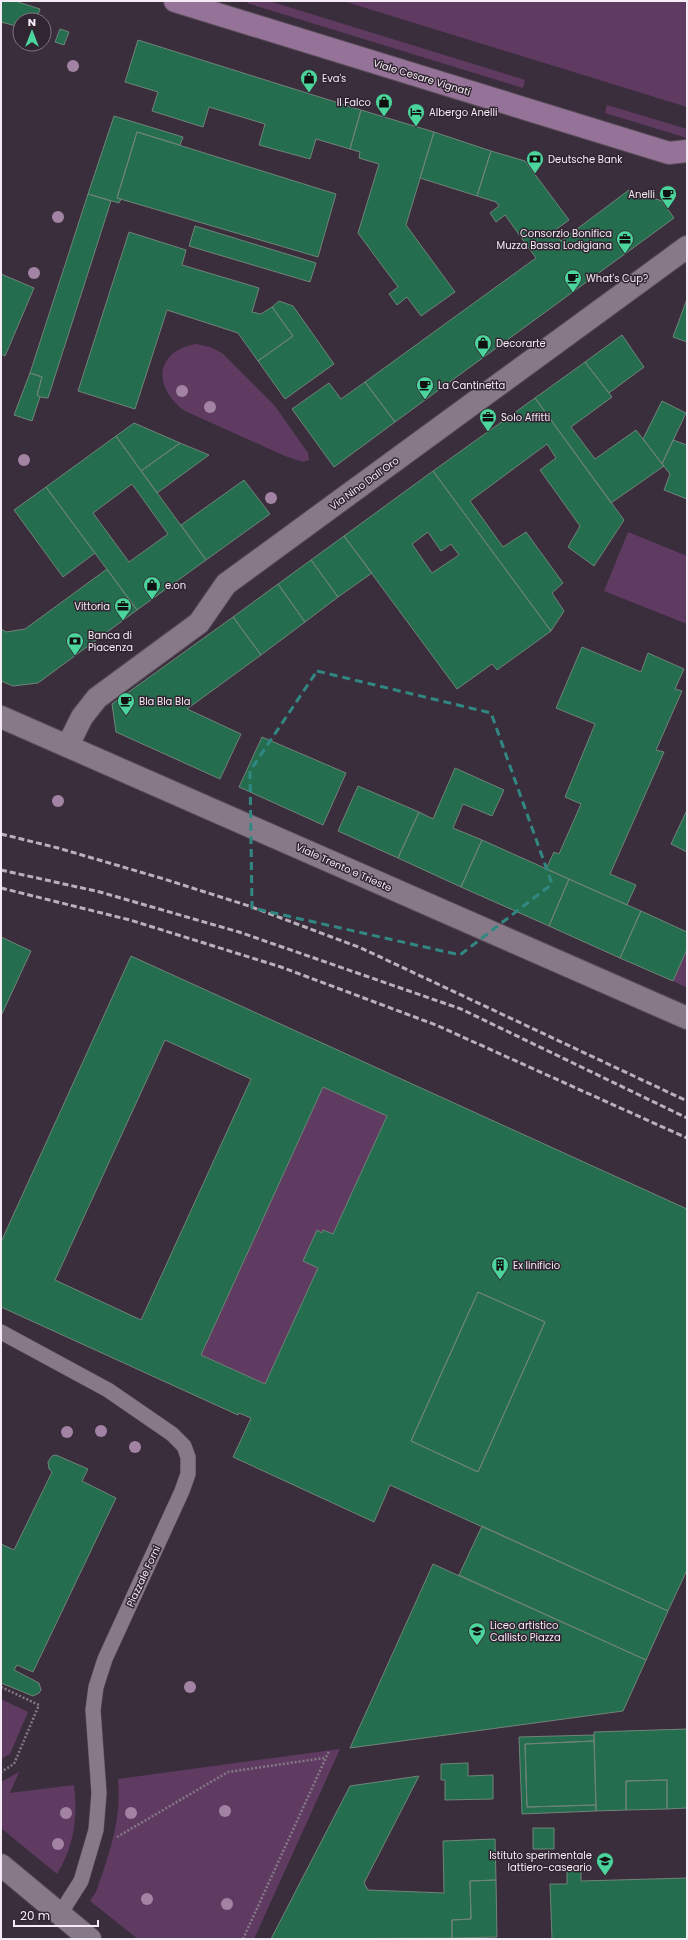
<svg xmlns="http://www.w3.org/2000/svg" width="688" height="1940" font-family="Poppins,sans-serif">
<rect width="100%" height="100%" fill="#3b2e3c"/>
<path fill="#5f3b62" d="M248,1h21l256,79 -2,8 -276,-85z
M343,1h344v106z
M607,105l80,24v9l-82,-25z
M196,344l14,3 12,6 53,53 33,47 1,7 -6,2 -18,-6 -100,-45c-32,-22 -31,-60 11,-67z
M628,532l59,24v68l-83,-33z
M687,949v39l-14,-7z
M323,1087l64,29 -54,118 -10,-4 -1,3 -5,-2 -14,30 15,7 -53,116 -64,-29z
M1,1699l27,13 -18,42 -9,5z
M340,1749l-86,190h-116l-48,-38 6,-9c13,-37 26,-73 22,-113z
M19,1772l-9,21 64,-8c4,32 0,61 -17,89l-56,-46v-46z"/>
<path fill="#256d4f" stroke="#6f8479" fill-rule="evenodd" d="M1,1h14l25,8 -4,11h-16v7l-19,-5z
M60,29l9,3 -5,13 -9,-3z
M138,40l223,70 -11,39 -34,-10 -6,20 -51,-14 6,-21 -56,-17 -6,20 -51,-16 6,-19 -33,-10z
M361,110l73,22 -28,93 49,67 -34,24 -14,-19 -10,8 -8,-11 9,-7 -40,-54 21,-69 -20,-6 1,-6 -10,-3z
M114,116l69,21 -3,8 -43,-13 -20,66 4,1 -2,4 -31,-9z
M137,132l199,62 -18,63 -201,-59z
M434,132l57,19 -14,45 -57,-18z
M491,151l34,10 44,59 -15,11 7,10 68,-51 33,11 12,17 -279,204 -30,-40 171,-124 -31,-43 -9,7 -6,-9 9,-7 -3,-4 -19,-6z
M88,194l23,7 -63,197 -8,-1 -3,-2 5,-18 -12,-4z
M195,226l121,37 -6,19 -121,-36z
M129,232l57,18 -4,15 77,23 -7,24 9,2 11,-7 21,29 -35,25 -20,-28 -71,-23 -32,99 -57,-18z
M1,274l33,14 -29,68 -4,-2z
M687,299v43l-14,-5z
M279,301l14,5 41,58 -49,35 -27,-38 35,-25 -21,-29z
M622,335l22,32 -35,26 -24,-31z
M585,362l27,35 -41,30 24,32 41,-29 28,36 -53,37 -76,-105z
M30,373l12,4 -5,18 3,2 -8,24 -18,-6z
M365,382l30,40 -61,45 -42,-58 37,-26 12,16z
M535,398l89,122 -30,46 -26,-19 12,-21 -40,-56 16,-12 -9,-14 -77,57 33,46 23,-15 37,51 -11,10 12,18 -13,20 -118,-160z
M662,401l24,12 -24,51 -19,-25z
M134,423l30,13 16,7 -39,28 -25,-35z
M116,436l90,124 -69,50 -91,-123zM132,484l36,50 -39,28 -36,-49z
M673,440l14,5v54l-23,-9 6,-16 -8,-10z
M180,443l29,12 -52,38 -16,-22z
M433,471l118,160 -54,39 -5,-6 -35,25 -113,-153zM428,532l13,19 10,-7 8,11 -27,18 -20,-29z
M244,480l26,34 -64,46 -25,-35z
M46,487l49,66 -32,24 -49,-67z
M344,536l28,37 -34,24 -27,-37z
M311,560l27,37 -33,25 -27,-38z
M107,569l30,41 -99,73 -25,3 -12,-5v-52l5,3 19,-3z
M278,584l27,38 -44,33 -28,-38z
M233,617l28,38 -74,54 54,25 -21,45 -104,-47 -4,-28z
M582,647l59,25 7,-19 36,16 -9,20 7,2 -26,59 8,2 -54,122 26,11 -9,20 -81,-36 8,-17 5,2 22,-50 -16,-7 30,-73 -39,-16z
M262,737l84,36 -23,52 -84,-38z
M455,768l49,22 -12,26 -29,-12 -10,24 29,12 -21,47 -63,-29 21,-46 14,7z
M358,786l61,26 -21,46 -60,-27z
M687,810v42l-16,-8z
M482,840l87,39 -20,47 -88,-39z
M569,879l72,32 -21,47 -71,-32z
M641,911l46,21v17l-14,32 -53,-23z
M1,937l30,14 -30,65z
M131,956l556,253v361l-19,41 -278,-126 -16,37 -141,-65 18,-39 -12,-5 -1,2 -237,-108v-65zM323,1087l64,29 -54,118 -10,-4 -1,3 -5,-3 -14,31 15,7 -53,116 -64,-29zM478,1292l67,30 -67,150 -67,-31z
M165,1040l86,39 -110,241 -86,-40z
M478,1292l67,30 -67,150 -67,-31z
M56,1455l32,14 -6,12 34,17 -83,174 -16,-7 -3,5 25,13 2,7 -2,3 -6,3 -32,-13v-139l13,6 38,-78 -3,-3 -1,-7 4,-6z
M482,1526l186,85 -22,49 -187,-85z
M433,1564l213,96 -23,51 -273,37z
M687,1729v79l-20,1v-29l-41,1v29l-30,1 -2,-79z
M594,1735v6l-69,3 2,63 69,-2v6l-74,3 -3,-77z
M594,1741l2,64 -69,2 -2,-63z
M468,1763v13l25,-1v24l-48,1v-20h-4v-16z
M419,1776l-55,107 4,7 76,3 -1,-52 52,-2 1,41 -26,1 1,38 -19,1v18l-181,1 79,-153z
M667,1780v29l-41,1v-29z
M533,1828h21v21h-21z
M567,1869h14v12l106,-3v61h-135l-2,-55h17z
M496,1880l1,57 -45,1v-18l19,-1 -1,-38z"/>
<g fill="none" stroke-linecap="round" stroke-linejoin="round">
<g stroke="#594d59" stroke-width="16">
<path id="lane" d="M1,1332l107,58 64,44 12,12 4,11v17l-6,17 -77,168 -9,28 -3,23 6,83 -3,37 -15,51 -21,33"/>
</g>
<g stroke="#594d59" stroke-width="24">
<path id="street" d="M1,717l686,301
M68,745l14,-28 15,-19 102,-75 27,-39 461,-337
M1,1865l89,74"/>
</g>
<g stroke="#594d59" stroke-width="24">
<path id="secondary" d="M175,1l494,152 18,-2"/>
</g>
<path stroke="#847985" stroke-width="2.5" stroke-dasharray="2 2" stroke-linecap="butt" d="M1,1687l38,18 -25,59 -13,8
M117,1837l111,-65 96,-14
M243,1939l86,-188"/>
<use href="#lane" stroke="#887989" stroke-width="15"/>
<use href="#street" stroke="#887989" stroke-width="22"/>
<use href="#secondary" stroke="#957298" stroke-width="22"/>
<path stroke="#bab0ba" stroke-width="3" stroke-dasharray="6 3" stroke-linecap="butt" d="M1,834l57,14 106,31 85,27 112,42 326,153
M1,870l99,22 139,40 222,77 226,109
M1,888l129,32 151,47 155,58 251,113"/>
</g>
<g fill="#a283a4">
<circle cx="73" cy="66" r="6"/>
<circle cx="58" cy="217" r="6"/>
<circle cx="34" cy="273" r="6"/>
<circle cx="182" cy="391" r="6"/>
<circle cx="210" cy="407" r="6"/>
<circle cx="24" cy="460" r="6"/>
<circle cx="271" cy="498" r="6"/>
<circle cx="58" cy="801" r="6"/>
<circle cx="101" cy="1431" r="6"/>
<circle cx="67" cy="1432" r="6"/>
<circle cx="135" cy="1447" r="6"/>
<circle cx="190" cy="1687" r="6"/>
<circle cx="225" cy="1811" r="6"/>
<circle cx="66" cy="1813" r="6"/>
<circle cx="131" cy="1813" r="6"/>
<circle cx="58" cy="1844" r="6"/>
<circle cx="147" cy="1899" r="6"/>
<circle cx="227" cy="1904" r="6"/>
</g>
<path fill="none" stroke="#318882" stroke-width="3" stroke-dasharray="8 5" stroke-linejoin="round" d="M317,671l174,42 61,171 -92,71 -208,-47 -2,-137z"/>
<defs>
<g id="shop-pin" transform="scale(0.9)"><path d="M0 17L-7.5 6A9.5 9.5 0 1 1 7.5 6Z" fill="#4bd49b" stroke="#312532"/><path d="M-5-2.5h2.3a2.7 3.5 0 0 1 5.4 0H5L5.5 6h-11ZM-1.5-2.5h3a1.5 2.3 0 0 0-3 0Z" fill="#111"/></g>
<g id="hotel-pin" transform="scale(0.9)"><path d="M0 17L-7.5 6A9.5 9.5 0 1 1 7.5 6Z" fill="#4bd49b" stroke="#312532"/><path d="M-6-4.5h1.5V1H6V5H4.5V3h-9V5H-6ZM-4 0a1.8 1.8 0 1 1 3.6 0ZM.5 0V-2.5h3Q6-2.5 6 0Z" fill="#111"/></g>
<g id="bank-pin" transform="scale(0.9)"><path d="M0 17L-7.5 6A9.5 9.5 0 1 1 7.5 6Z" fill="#4bd49b" stroke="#312532"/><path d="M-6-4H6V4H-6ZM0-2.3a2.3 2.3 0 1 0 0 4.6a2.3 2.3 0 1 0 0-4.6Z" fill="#111"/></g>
<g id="cafe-pin" transform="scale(0.9)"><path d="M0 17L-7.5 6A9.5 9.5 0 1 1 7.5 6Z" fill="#4bd49b" stroke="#312532"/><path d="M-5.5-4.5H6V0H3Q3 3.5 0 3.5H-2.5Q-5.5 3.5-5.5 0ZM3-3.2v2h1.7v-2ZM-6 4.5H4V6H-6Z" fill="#111"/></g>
<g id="office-pin" transform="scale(0.9)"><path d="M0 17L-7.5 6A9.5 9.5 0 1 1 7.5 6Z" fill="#4bd49b" stroke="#312532"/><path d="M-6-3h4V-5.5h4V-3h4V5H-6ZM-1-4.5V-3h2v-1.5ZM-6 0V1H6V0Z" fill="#111"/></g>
<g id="building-pin" transform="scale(0.9)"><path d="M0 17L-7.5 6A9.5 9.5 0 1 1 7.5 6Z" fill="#4bd49b" stroke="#312532"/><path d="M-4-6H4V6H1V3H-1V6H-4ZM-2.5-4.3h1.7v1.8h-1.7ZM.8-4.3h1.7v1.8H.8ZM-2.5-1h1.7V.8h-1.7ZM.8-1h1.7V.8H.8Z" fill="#111"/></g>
<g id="school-pin" transform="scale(0.9)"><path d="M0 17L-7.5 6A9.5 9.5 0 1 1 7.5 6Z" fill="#4bd49b" stroke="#312532"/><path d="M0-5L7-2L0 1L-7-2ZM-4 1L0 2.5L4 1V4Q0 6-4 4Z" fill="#111"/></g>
</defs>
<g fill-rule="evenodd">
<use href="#shop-pin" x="309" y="78"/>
<use href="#shop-pin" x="384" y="102"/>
<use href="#hotel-pin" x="416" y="112"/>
<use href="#bank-pin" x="535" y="159"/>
<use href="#cafe-pin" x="668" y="194"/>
<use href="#office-pin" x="625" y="239"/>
<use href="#cafe-pin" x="573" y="278"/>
<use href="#shop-pin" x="483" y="343"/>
<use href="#cafe-pin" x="425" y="385"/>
<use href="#office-pin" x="488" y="417"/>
<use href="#shop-pin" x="152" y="585"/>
<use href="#office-pin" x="123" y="606"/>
<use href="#bank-pin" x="75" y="641"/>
<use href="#cafe-pin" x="126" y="701"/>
<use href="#building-pin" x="500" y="1265"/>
<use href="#school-pin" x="477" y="1631"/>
<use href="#school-pin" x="605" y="1861"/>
</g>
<g text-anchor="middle" stroke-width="3" stroke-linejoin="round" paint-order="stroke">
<g font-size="10" fill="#f4ebf4" stroke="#312532">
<text transform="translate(422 77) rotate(17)" y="4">Viale Cesare Vignati</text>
<text transform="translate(364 483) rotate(-36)" y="4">Via Nino Dall’Oro</text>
<text transform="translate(344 867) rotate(24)" y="4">Viale Trento e Trieste</text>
<text transform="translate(143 1576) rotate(-65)" y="4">Piazzale Forni</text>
</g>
<g font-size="10" fill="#f4ebf4" stroke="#312532" text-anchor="start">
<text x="322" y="82">Eva's</text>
<text x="371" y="106" text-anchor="end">Il Falco</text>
<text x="429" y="116">Albergo Anelli</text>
<text x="548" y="163">Deutsche Bank</text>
<text x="655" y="198" text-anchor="end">Anelli</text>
<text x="612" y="237" text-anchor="end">Consorzio Bonifica<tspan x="612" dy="12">Muzza Bassa Lodigiana</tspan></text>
<text x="586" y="282">What's Cup?</text>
<text x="496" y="347">Decorarte</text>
<text x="438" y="389">La Cantinetta</text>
<text x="501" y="421">Solo Affitti</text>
<text x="165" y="589">e.on</text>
<text x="110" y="610" text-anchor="end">Vittoria</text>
<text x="88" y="639">Banca di<tspan x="88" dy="12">Piacenza</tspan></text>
<text x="139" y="705">Bla Bla Bla</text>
<text x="513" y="1269">Ex linificio</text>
<text x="490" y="1629">Liceo artistico<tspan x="490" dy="12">Callisto Piazza</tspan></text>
<text x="592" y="1859" text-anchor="end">Istituto sperimentale<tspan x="592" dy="12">lattiero-caseario</tspan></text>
</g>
</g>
<rect width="688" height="1940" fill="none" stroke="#f4ebf4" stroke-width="4"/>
<g transform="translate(32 32)"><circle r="19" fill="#312532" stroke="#7f7480"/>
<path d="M0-3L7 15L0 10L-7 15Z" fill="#4bd49b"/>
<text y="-6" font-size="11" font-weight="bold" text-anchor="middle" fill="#f4ebf4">N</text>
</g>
<path d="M14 1920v6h84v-6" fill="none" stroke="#f4ebf4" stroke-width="2"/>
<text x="20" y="1920" font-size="12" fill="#f4ebf4" stroke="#312532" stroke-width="3" paint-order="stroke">20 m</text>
</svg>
